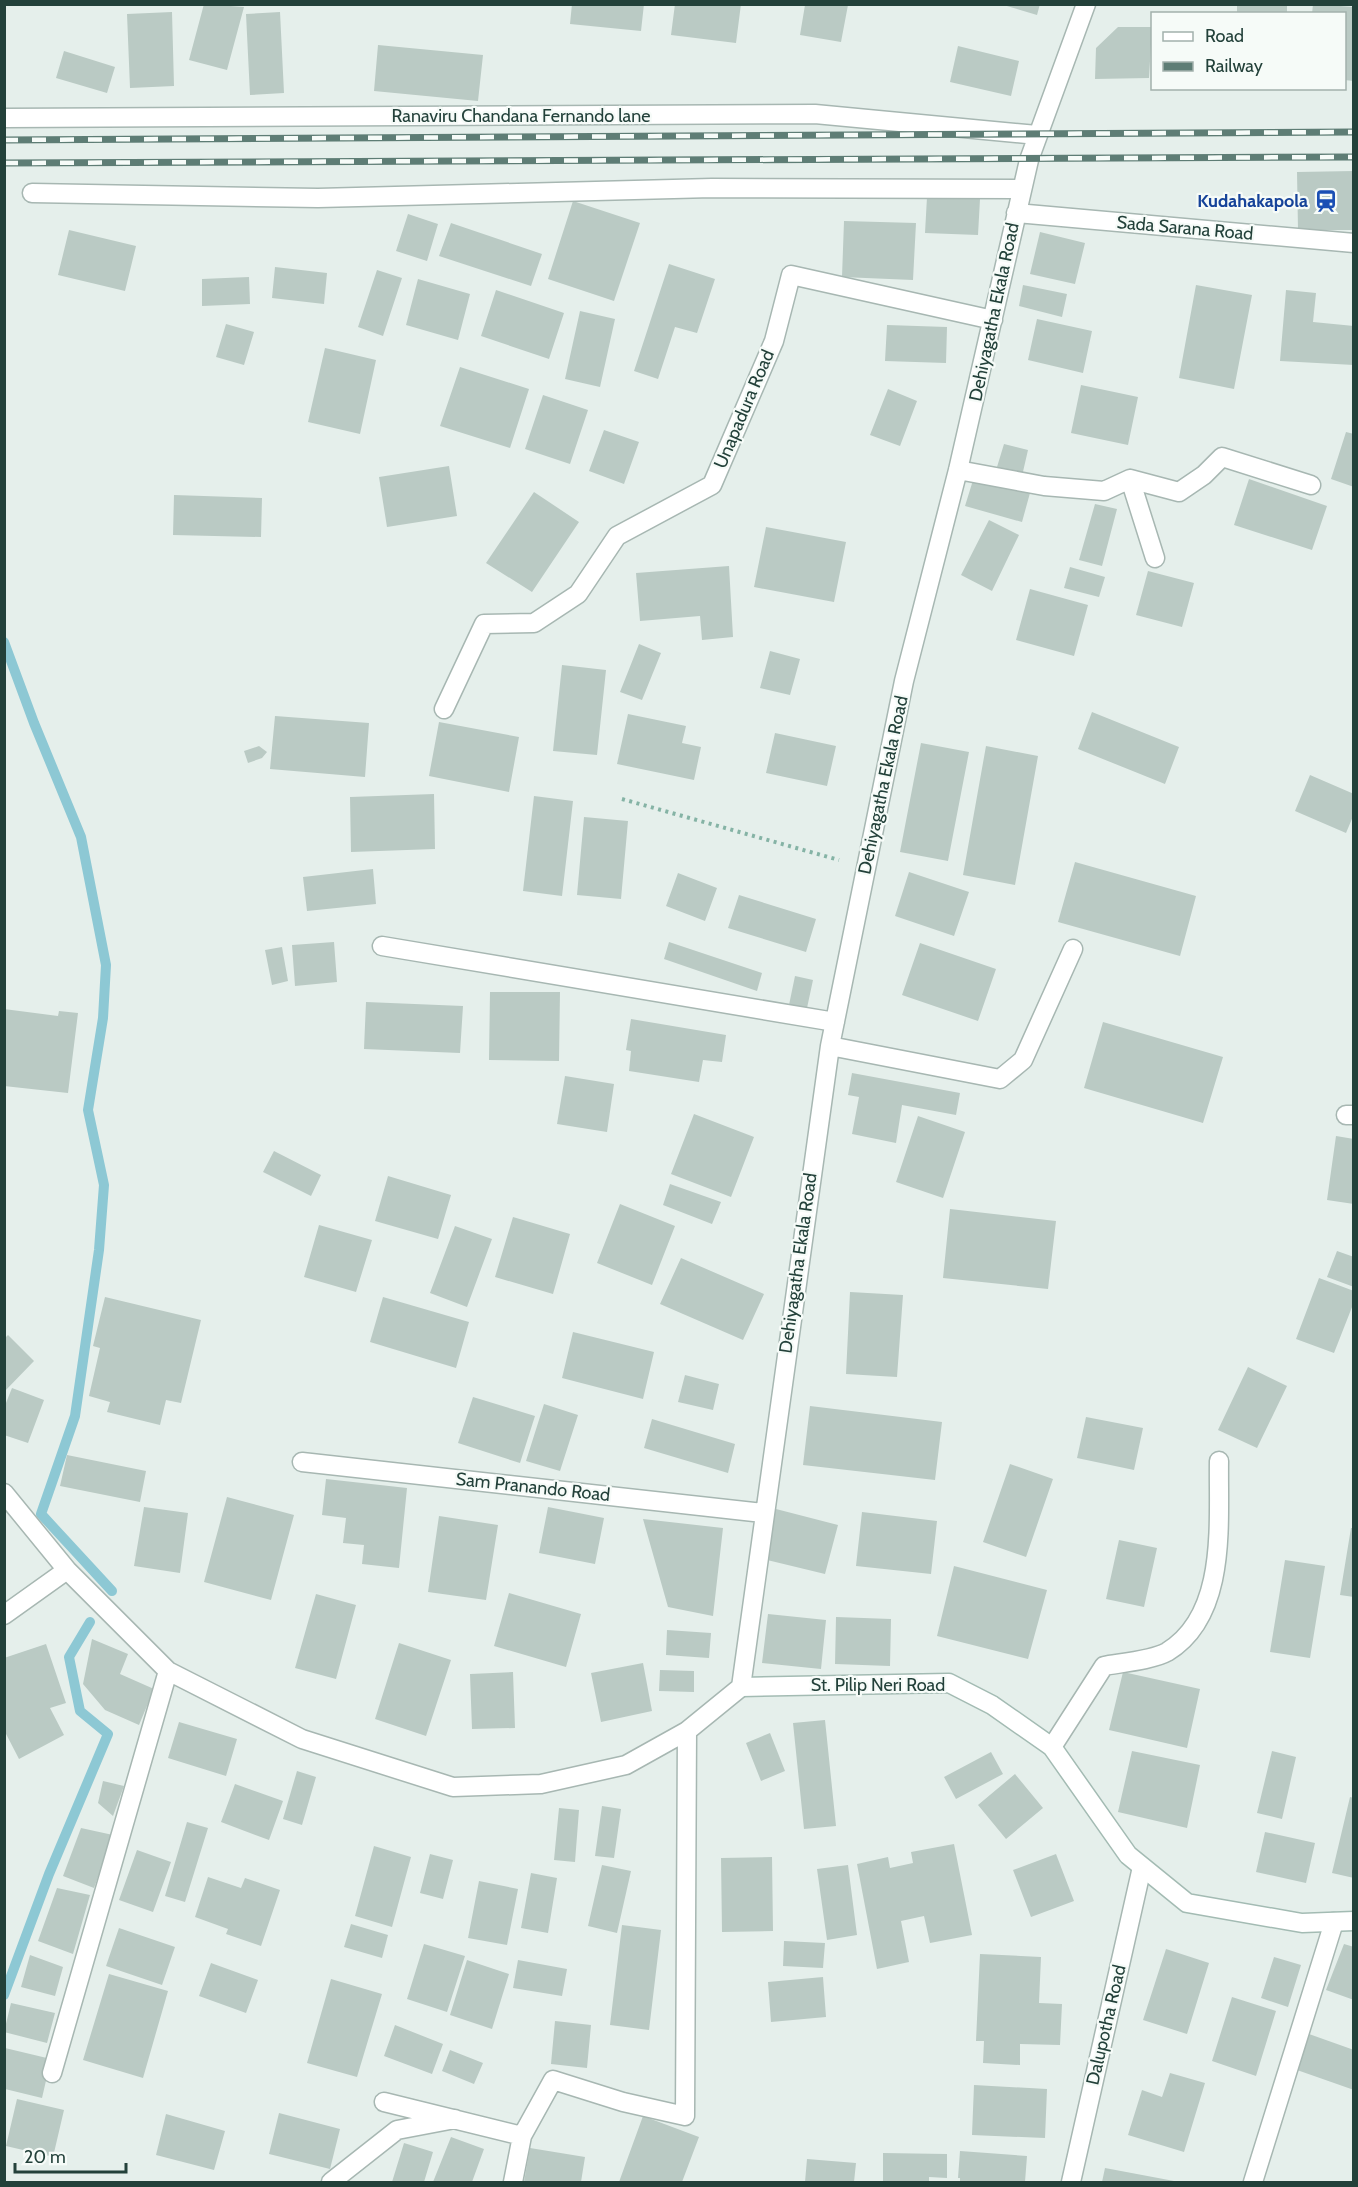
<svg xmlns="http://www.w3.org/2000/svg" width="1358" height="2187" font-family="Cabin,sans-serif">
<rect width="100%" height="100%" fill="#e5efeb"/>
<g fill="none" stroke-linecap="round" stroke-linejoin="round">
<path stroke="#8dc8d4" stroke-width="10" d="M4,642l30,81 47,114 25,128 -3,53 -15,92 16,75 -5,65 -24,166 -34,98 71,77
M4,1995l45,-121 59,-140 -28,-23 -11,-54 21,-35"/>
</g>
<path fill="#bacac4" d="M204,4l40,3 -17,63 -38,-10z
M572,4h72l-3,27 -71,-7z
M675,4h66l-5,39 -65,-8z
M1000,4h40l-3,11z
M1237,4h50v10h-50z
M1313,4l41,3v74l-10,-1v-66h-32z
M805,5h43l-7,37 -41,-7z
M172,12l2,74 -44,2 -3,-74z
M280,12l4,81 -34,2 -4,-81z
M1118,27h34l-3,51 -54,1 1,-31z
M378,45l105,10 -5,46 -104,-10z
M958,46l61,15 -8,35 -61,-14z
M64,51l51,16 -8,26 -51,-15z
M1354,171v59h-56l-1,-58z
M927,197l53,2 -2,36 -53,-2z
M573,201l67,22 -26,78 -66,-22z
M408,214l30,10 -11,37 -31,-10z
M844,221l72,2 -3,57 -71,-3z
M451,223l91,31 -11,32 -92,-30z
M69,230l67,16 -11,45 -67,-16z
M1040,232l45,11 -10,41 -45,-10z
M669,264l46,15 -18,54 -22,-6 -17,52 -24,-8z
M275,267l52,6 -3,31 -52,-6z
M377,270l25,8 -19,58 -25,-9z
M249,277l1,27 -48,2v-27z
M418,279l52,15 -12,46 -52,-15z
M1023,285l44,9 -5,23 -43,-11z
M1196,285l56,10 -18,94 -55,-11z
M496,290l68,23 -15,46 -68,-23z
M1286,290l30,3 -3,29 41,4v39l-74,-4z
M580,311l35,8 -15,68 -35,-8z
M1037,319l55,12 -9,42 -55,-13z
M226,324l28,8 -10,33 -28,-8z
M887,325l60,2 -1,36 -61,-2z
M325,348l51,12 -16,74 -52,-12z
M460,367l69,22 -19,59 -70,-22z
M1081,385l57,12 -10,48 -57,-12z
M888,389l29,12 -17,45 -30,-11z
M543,395l45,15 -18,54 -45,-15z
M604,430l35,12 -15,42 -35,-13z
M1346,432l8,2v53l-23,-8z
M1004,444l24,6 -6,26 -25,-9z
M449,466l8,50 -70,11 -8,-50z
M974,477l56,16 -8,29 -57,-16z
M1249,479l78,27 -15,44 -78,-25z
M534,492l45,30 -47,70 -46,-29z
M174,495l88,3 -1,39 -88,-2z
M1095,504l22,5 -15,57 -23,-6z
M989,520l30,15 -27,56 -31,-16z
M766,527l80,15 -12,60 -80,-15z
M729,566l4,71 -31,3 -2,-24 -60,5 -4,-48z
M1070,567l35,10 -6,20 -35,-9z
M1148,571l46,12 -12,44 -46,-12z
M1030,589l58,16 -14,51 -58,-16z
M639,644l22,9 -19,47 -22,-8z
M770,651l30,8 -10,36 -30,-7z
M562,665l44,5 -9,85 -44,-4z
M1092,712l87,35 -14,37 -87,-35z
M628,714l58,12 -4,17 19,4 -7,33 -77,-16z
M275,716l94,7 -4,54 -95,-8z
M439,722l80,15 -10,55 -80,-16z
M775,733l61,13 -9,40 -61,-13z
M921,743l48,9 -21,109 -48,-9z
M259,746l8,6 -5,6 -14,5 -4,-12z
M986,746l52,10 -23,129 -52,-10z
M1310,775l44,19v20l-8,19 -51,-22z
M434,794l1,55 -84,3 -1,-55z
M534,796l39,5 -11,95 -39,-5z
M584,817l44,4 -7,78 -44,-4z
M1075,862l121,34 -16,60 -122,-34z
M373,869l3,35 -69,7 -4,-34z
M909,872l60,20 -15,44 -59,-20z
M678,873l39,15 -12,33 -39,-15z
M739,895l77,24 -10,33 -78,-24z
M334,942l3,40 -42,4 -3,-41z
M669,942l93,31 -5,18 -93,-32z
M920,943l76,26 -18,52 -76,-26z
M282,947l6,34 -16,4 -7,-35z
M795,976l18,4 -6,28 -18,-3z
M490,992h70l-1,69 -70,-1z
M366,1002l97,4 -3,47 -96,-4z
M4,1009l54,7 1,-5 19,2 -10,80 -64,-7z
M631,1019l95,16 -4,27 -19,-2 -4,22 -70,-11 2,-20 -5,-1z
M1103,1022l120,35 -20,66 -119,-35z
M852,1073l108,20 -4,22 -54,-10 -6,38 -44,-9 7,-37 -11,-2z
M565,1076l49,8 -7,48 -50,-8z
M694,1114l60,23 -23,60 -60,-23z
M918,1116l47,16 -22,66 -47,-16z
M1336,1136l18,3v65l-27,-4z
M274,1151l47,24 -10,21 -48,-24z
M388,1176l63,19 -13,44 -63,-18z
M670,1184l51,18 -9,22 -49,-19z
M620,1204l55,22 -23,59 -55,-22z
M950,1209l106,12 -8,68 -105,-11z
M513,1217l57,17 -17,60 -58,-17z
M319,1225l53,15 -16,52 -52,-15z
M455,1226l37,13 -25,68 -37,-14z
M1337,1251l17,6v30l-27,-10z
M681,1258l83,36 -21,46 -83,-36z
M1319,1278l35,13v11l-20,51 -38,-14z
M850,1292l53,3 -6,82 -51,-3z
M105,1297l96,23 -20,83 -15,-3 -6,25 -53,-13 3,-10 -21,-6 11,-48 -7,-2z
M383,1297l86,25 -13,46 -86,-26z
M573,1332l81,20 -11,47 -81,-21z
M8,1335l26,26 -30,31v-53z
M1248,1367l39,19 -30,62 -39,-18z
M685,1375l34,9 -6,26 -35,-8z
M12,1388l32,12 -16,43 -24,-8v-27z
M473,1397l62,19 -15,47 -62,-20z
M544,1404l34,11 -18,56 -34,-10z
M810,1406l132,16 -7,58 -132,-15z
M1086,1417l57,11 -9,42 -57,-12z
M652,1419l83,25 -7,29 -84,-25z
M67,1455l79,16 -6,31 -80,-16z
M1010,1464l43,15 -27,78 -43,-15z
M326,1479l81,9 -8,80 -37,-4 2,-19 -21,-2 3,-25 -24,-3z
M227,1497l67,18 -23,85 -67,-18z
M144,1507l44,6 -8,60 -46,-7z
M548,1507l56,11 -9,46 -56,-11z
M776,1509l62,16 -13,49 -62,-15z
M862,1512l75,9 -6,53 -75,-8z
M439,1516l59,9 -12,75 -58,-8z
M643,1519l80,9 -10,88 -45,-9z
M1351,1528h3v69l-14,-2z
M1119,1540l38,8 -13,59 -38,-8z
M1285,1560l40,6 -15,92 -40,-6z
M954,1566l93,24 -19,69 -91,-23z
M509,1593l72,21 -15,53 -72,-21z
M316,1594l40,11 -20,74 -41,-11z
M768,1614l58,6 -5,49 -59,-6z
M836,1617l55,2 -1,47 -55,-2z
M667,1630l44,3 -2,25 -43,-3z
M92,1639l36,15 -8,20 34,15 -15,36 -34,-15 -22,-26z
M399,1643l52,17 -25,76 -51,-17z
M46,1644l20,59 -16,5 14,27 -45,24 -15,-29v-72z
M643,1663l9,48 -51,11 -10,-49z
M660,1670l34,1v21l-35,-1z
M513,1672l2,56 -43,1 -2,-55z
M1123,1672l77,17 -13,59 -78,-18z
M825,1720l11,106 -32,3 -11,-106z
M179,1722l58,17 -11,37 -58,-18z
M770,1733l15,38 -24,10 -15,-38z
M1132,1751l68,14 -13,63 -69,-16z
M1272,1751l24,6 -14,62 -25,-6z
M991,1752l12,22 -47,25 -12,-22z
M297,1771l19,6 -14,48 -19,-6z
M1015,1774l28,34 -37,31 -28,-34z
M103,1781l21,5 -11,30 -15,-13z
M235,1784l48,17 -14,39 -48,-18z
M1350,1797l4,1v80l-22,-5z
M602,1806l19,3 -7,49 -19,-2z
M559,1808l20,2 -4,52 -21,-2z
M187,1822l21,6 -23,74 -20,-6z
M81,1828l32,7 -19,53 -31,-12z
M1265,1832l50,11 -9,40 -50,-11z
M954,1844l18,91 -42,8 -6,-27 -23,5 8,41 -32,7 -20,-105 31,-7 2,11 23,-5 -2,-11z
M374,1846l37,11 -19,70 -37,-11z
M137,1850l34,12 -18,50 -34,-12z
M430,1854l23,6 -10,39 -23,-6z
M1056,1854l18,47 -43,16 -18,-47z
M772,1857l1,74 -51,1 -1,-74z
M602,1865l29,6 -14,62 -29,-7z
M848,1865l9,70 -30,5 -10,-71z
M531,1873l26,5 -9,55 -27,-5z
M208,1877l33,11 4,-10 35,12 -19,56 -35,-12 2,-5 -33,-12z
M479,1881l39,8 -11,56 -39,-7z
M57,1888l33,7 -17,59 -35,-13z
M351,1924l37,11 -6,23 -38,-11z
M622,1925l39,5 -12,100 -39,-5z
M119,1928l56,19 -13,38 -56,-19z
M784,1941l41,2 -2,25 -40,-2z
M424,1944l41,12 -18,56 -40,-13z
M1344,1944l10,3v53l-28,-10z
M1166,1949l43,14 -22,71 -44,-14z
M980,1954l61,3 -2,46 23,1 -2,41 -40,-1v21l-37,-2 1,-22h-8z
M30,1955l33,12 -8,29 -34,-9z
M1274,1957l27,8 -13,42 -27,-9z
M467,1960l42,14 -17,55 -42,-14z
M518,1960l49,9 -5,27 -49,-8z
M211,1963l47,17 -12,33 -47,-17z
M109,1974l59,17 -25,87 -60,-18z
M823,1977l3,40 -55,5 -3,-40z
M331,1979l51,15 -25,83 -50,-14z
M1232,1997l44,14 -20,65 -44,-15z
M11,2003l44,10 -8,30 -43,-11z
M555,2021l36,4 -4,43 -36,-4z
M395,2025l48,19 -11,30 -48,-18z
M1309,2034l45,16v40l-57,-20z
M5,2048l46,11 -9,39 -37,-9z
M450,2050l33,13 -9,21 -32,-13z
M1170,2073l35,10 -21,69 -56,-17 14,-45 20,7z
M974,2085l73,4 -2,49 -73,-3z
M17,2099l47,11 -11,47 -47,-11z
M279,2113l61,16 -10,40 -61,-15z
M166,2114l59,17 -11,39 -58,-15z
M643,2116l56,21 -17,45h-63z
M451,2137l33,12 -12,33h-39z
M404,2143l29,9 -9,30h-32z
M530,2148l55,9 -4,25h-57z
M960,2151l67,5 -2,26h-65v-4h-2z
M883,2153l64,1v24l-18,-1v5h-46z
M807,2159l49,4 -2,19h-49z
M1105,2168l69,13v1h-72z"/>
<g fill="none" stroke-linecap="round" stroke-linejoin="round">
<g stroke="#a7b7b2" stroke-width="21">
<path id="street" d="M4,118l811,-4 222,21
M32,193l286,5 394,-10 310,1
M1016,213l338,30
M958,470l86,16 60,5 26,-12 49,13 25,-17 18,-18 89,28
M1130,479l25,79
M444,709l40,-85 50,-1 44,-29 39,-58 95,-51 62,-144 17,-66 202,45
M382,946l453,76
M830,1046l170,33 23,-19 50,-111
M1346,1115h8
M302,1462l461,51
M4,1493l63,77 101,101 134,68 151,48 88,-3 85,-19 61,-34 54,-44 89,-641 74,-365 54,-211 71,-310 57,-156
M4,1615l63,-45
M1052,1747l52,-81c16,-3 49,-6 63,-14 61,-37 51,-129 52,-191
M52,2073l116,-402
M384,2102l138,34
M331,2182l66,-52 58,-11
M513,2182l9,-46 31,-56 70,22 62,14 2,-385
M1071,2182l71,-315
M1253,2182l81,-260"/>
</g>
<g stroke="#a3bbb3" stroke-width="21">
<path id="secondary" d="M741,1687l208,-4 43,22 60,42 76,108 59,48 115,20 52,-2"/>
</g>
<path stroke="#85b3a5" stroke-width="4" stroke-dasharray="3 4.5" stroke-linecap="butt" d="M622,799l217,61"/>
<use href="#street" stroke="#fff" stroke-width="18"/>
<use href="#secondary" stroke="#fff" stroke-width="18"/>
<g stroke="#5e7d75" stroke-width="7">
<path id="rail" d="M4,140l1350,-8
M4,163l1350,-6"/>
</g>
<use href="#rail" stroke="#f6fbf8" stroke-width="4.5" stroke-dasharray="14" stroke-linecap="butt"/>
</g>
<defs>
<g id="station-bare" transform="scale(1.8)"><path d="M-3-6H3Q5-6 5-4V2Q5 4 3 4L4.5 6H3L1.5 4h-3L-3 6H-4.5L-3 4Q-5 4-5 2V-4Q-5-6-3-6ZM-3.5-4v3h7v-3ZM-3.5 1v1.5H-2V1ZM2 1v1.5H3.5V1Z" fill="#1a4fb4" stroke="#f6fbf8" stroke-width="2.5" paint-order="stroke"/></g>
</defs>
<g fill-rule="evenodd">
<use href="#station-bare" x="1326" y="201"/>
</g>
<g text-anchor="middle" stroke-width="4.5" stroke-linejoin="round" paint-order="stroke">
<g font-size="18" fill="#23413a" stroke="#f6fbf8">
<text x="521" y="122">Ranaviru Chandana Fernando lane</text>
<text transform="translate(1185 228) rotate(5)" y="6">Sada Sarana Road</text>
<text transform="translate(994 312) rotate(-78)" y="6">Dehiyagatha Ekala Road</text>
<text transform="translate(744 409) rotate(-67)" y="6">Unapadura Road</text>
<text transform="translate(883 785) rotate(-78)" y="6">Dehiyagatha Ekala Road</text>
<text transform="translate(798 1263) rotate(-82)" y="6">Dehiyagatha Ekala Road</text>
<text transform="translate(533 1487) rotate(6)" y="6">Sam Pranando Road</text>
<text x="878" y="1691">St. Pilip Neri Road</text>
<text transform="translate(1106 2025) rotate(-77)" y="6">Dalupotha Road</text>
</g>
<g font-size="18" font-weight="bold" fill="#164399" stroke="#f6fbf8" text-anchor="end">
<text x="1308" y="207">Kudahakapola</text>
</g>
</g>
<rect width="1358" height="2187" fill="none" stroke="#23413a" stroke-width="12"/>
<rect x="1151" y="12" width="195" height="78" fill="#f6fbf8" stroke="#a2b1ac" stroke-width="1.5"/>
<rect x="1163" y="32" width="30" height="9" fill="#ffffff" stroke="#a2b1ac" stroke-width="1.5"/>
<text x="1205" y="42" font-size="18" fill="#23413a">Road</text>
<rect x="1163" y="62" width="30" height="9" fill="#5e7d75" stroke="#a2b1ac" stroke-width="1.5"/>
<text x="1205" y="72" font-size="18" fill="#23413a">Railway</text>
<path d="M15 2163v9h111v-9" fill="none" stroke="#23413a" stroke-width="3"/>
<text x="24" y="2163" font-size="18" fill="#23413a" stroke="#f6fbf8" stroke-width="4.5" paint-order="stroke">20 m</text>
</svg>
